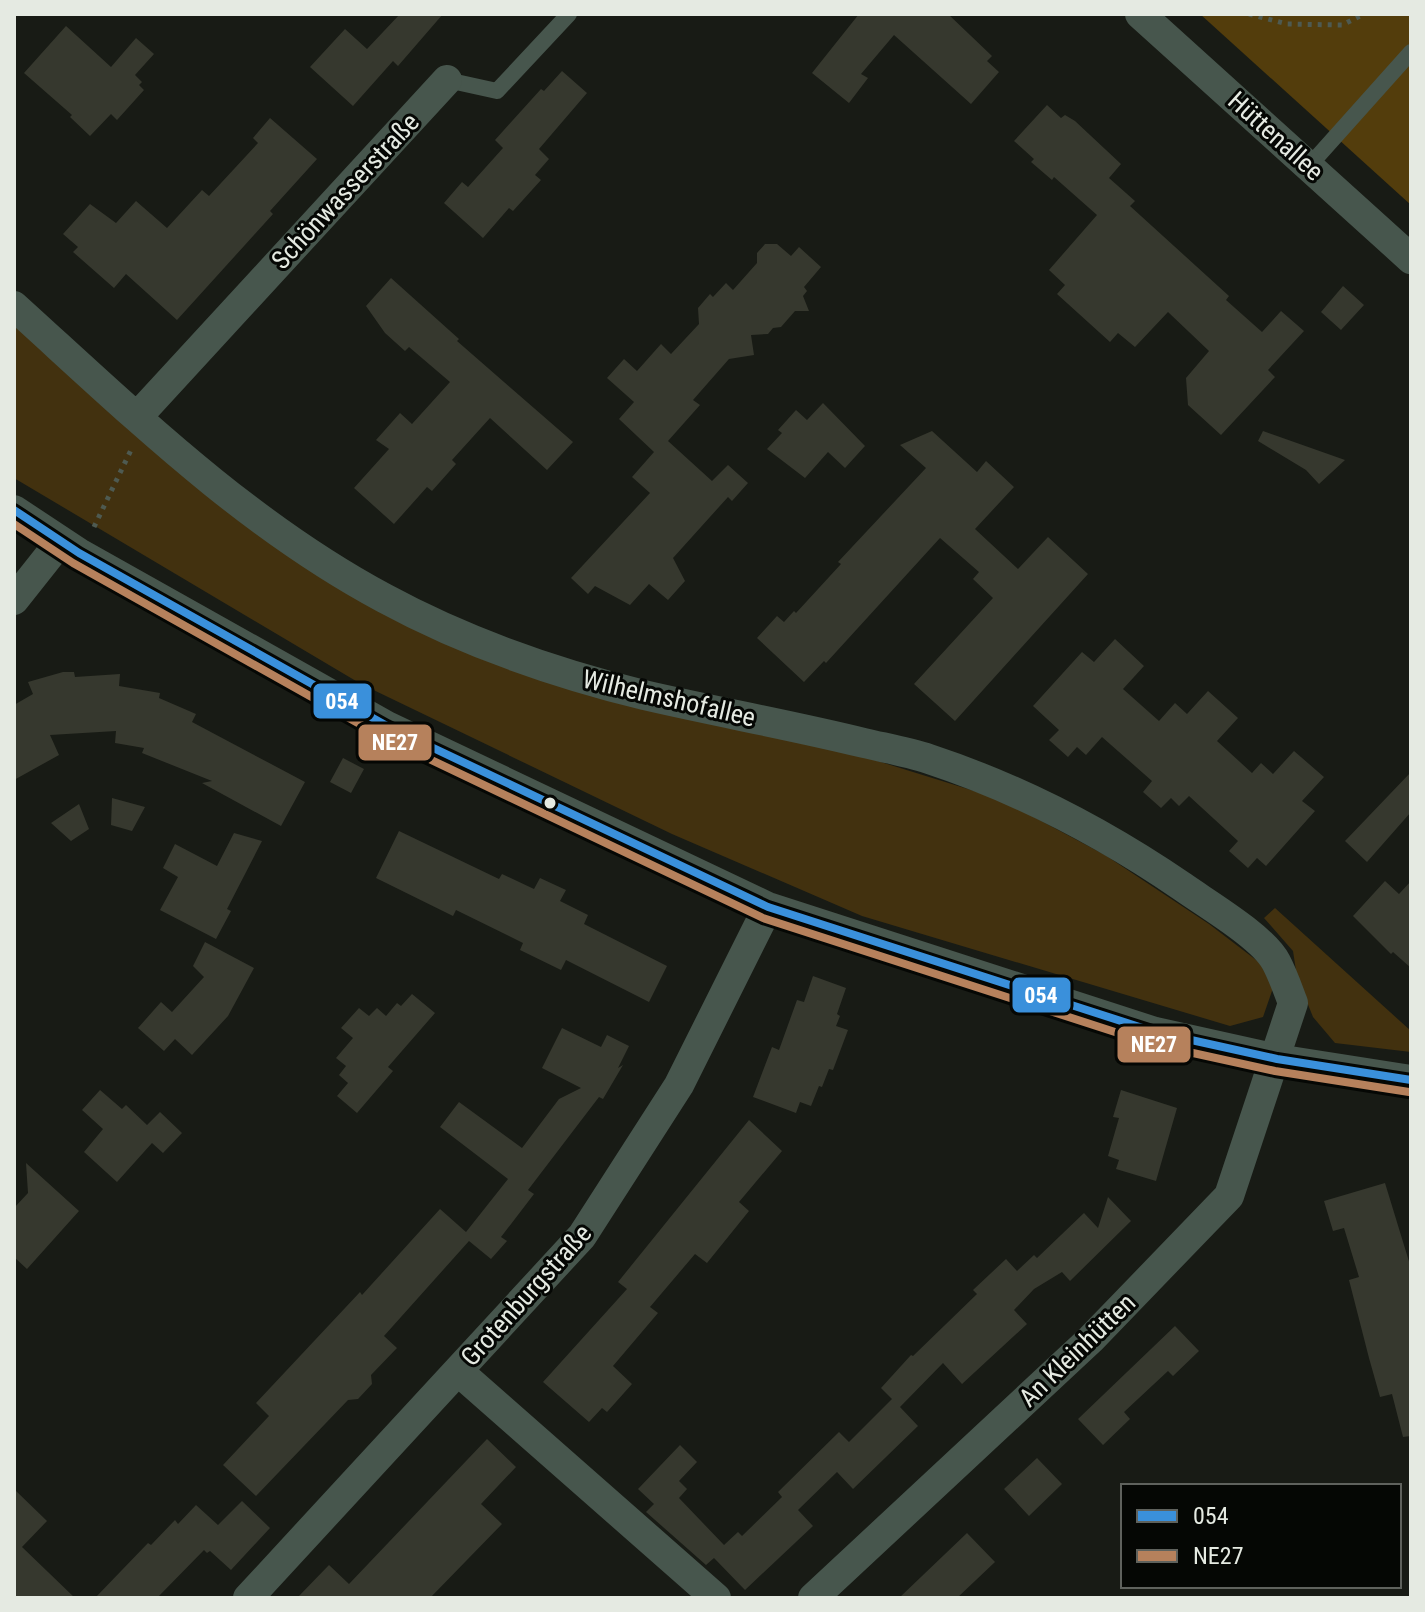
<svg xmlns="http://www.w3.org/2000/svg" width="1425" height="1612" font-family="'Roboto Condensed',sans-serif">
<rect width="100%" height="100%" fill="#181b15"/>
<path fill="#42310f" d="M14,323l358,281 628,195 105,56 104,69 51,39 13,25 -10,29 -33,9 -368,-110 -190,-82 -311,-150 -347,-206z
M1275,908l136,123v21l-76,-9 -22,-26 -16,-40 -4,-26 -29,-33z"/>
<path fill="#533d0c" d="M1200,14h211v191z"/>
<path fill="#36382e" d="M400,14h43l-45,52 -5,-5 -40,45 -43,-39 35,-38 22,20z
M859,14h89l44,42 -5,5 12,11 -28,32 -77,-69 -33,39 7,4 -19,25 -37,-30z
M66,26l45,41 25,-29 18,16 -19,21 7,7 -3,3 5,5 -27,30 -6,-6 -21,22 -20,-19 2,-2 -48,-42z
M562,71l25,22 -48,56 10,10 -14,16 6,5 -28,31 -4,-3 -26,30 -39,-35 18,-21 6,5 35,-39 -8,-8 46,-51 3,2z
M1047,105l14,13 4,-3 10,6 46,43 -12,14 26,23 -5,5 99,90 -3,4 36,32 19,-21 23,20 -36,39 7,7 -54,58 -33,-30 -2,-27 23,-27 -41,-39 -33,35 -17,-14 -8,9 -53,-48 8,-9 -16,-15 48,-55 -43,-38 -2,3 -21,-18 3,-3 -20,-18z
M270,118l47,41 -47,52 3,3 -96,106 -51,-46 -12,14 -41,-36 5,-5 -15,-13 27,-30 26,19 20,-22 31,27 35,-38 7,6 49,-53 -5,-5z
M765,244h12l14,12 8,-9 22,20 -17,20 3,4 -4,5 6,15h-14l-14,16 -8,1 -5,6 -17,1 3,20 -25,4 -36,41 7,5 -32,36 44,40 16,-16 20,18 -16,18 -4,-4 -55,61 12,23 -17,19 -19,-16 -19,21 -35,-19 -7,8 -17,-16 79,-85 -18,-16 22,-25 -35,-33 15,-17 -27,-24 17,-19 13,12 24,-27 10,10 28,-30 -1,-16 12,-14 3,3 13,-14 7,7 24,-27v-10z
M391,278l68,61 -2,2 116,101 -26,28 -57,-52 -38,42 4,4 -24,27 -5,-4 -33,37 -40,-36 35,-39 -13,-9 24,-27 12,11 38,-42 -41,-35 -4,4 -20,-18 -19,-27z
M1343,286l21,19 -23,25 -20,-18z
M823,403l42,43 -20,22 -17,-16 -23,26 -38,-29 15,-16 -4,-3 18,-20 11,10z
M932,431l45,41 9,-11 28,26 -39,42 43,40 30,-32 40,37 -133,147 -41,-37 79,-86 -20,-19 6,-7 -39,-34 -114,125 -2,-2 -20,21 -47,-44 20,-22 7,6 10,-11 2,2 45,-49 -3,-2 88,-94 -26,-23z
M1263,431l82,29 -26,24 -13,-14 -48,-29z
M1115,639l29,27 -21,23 36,32 16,-18 12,11 21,-23 30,27 -21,23 35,32 9,-10 12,11 21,-23 30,26 -22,24 13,10 -49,55 -9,-8 -9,10 -19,-17 9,-10 -49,-45 -10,10 -8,-8 -10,10 -18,-16 9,-11 -50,-44 -16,18 -9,-8 -9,10 -19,-17 10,-10 -26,-24 49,-54 12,10z
M63,672h11l1,5 45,-3 -1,12 41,7 -1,5 37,16 -4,8 113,60 -24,44 -79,-43 10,-2 -70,-28 2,-5 -29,-5 1,-12 -66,4 9,20 -45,25v-75l19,-11 -5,-12z
M343,758l21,11 -13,24 -21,-11z
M1411,772v40l-44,50 -22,-21z
M112,798l33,9 -13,24 -21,-6z
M79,804l10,25 -18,12 -20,-18z
M399,831l100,48 3,-5 32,15 6,-11 26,12 -6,11 28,14 -4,9 83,42 -18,36 -83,-42 -5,10 -41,-20 3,-7 -67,-33 -3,6 -77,-38z
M234,833l28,8 -35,68 4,2 -15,28 -56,-29 18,-33 -15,-9 12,-24 42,22z
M1385,881l14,13 12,-13v87l-18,-16 -2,2 -38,-38z
M205,942l49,26 -26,48 -36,39 -17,-16 -11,12 -26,-23 23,-26 11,10 32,-35 -11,-11z
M813,976l33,12 -9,26 3,2 -4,10 12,4 -15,40 -4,-1 -7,18 -3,-1 -8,20 -11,-4 -4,11 -43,-16 19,-50 7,3 18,-50 7,2z
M412,994l23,19 -47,54 5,4 -36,42 -20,-17 11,-13 -9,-8 7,-9 -10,-8 17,-20 -12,-10 18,-20 10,8 8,-8 9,8 11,-13 4,3z
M562,1028l39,19 6,-12 22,11 -11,22 5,-3 -20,34 -4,-2 -71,93 6,4 -33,43 6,4 -16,18 -22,-18 -85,95 13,12 -26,27 1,9 -14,15 -10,1 -92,96 -33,-31 46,-49 -13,-13 104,-111 2,3 78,-86 26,23 42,-53 -68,-52 19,-25 63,46 37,-49 22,-11 -39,-20z
M100,1090l22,19 4,-4 21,20 13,-13 22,21 -19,20 -11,-10 -35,39 -33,-30 19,-23 -21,-19z
M1121,1090l56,18 -21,73 -40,-12 3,-9 -11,-4 11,-38 -6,-1z
M749,1120l33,31 -43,51 10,9 -42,52 -12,-9 -45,53 8,6 -45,53 19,18 -25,28 -5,-4 -13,14 -46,-40 84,-93 -9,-7z
M26,1163l53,48 -52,58 -13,-12v-49l14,-15z
M1385,1183l26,85v168l-8,1 -11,-43 -12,3 -11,-39 -20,-78 10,-3 -15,-49 -11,3 -9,-30z
M1108,1197l23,24 -61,60 -8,-9 -28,17 -20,21 13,14 -65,60 -19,-21 -43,44 18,19 -65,63 -16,-17 -39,38 15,16 -68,64 -31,-32 -8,7 -60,-53 8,-8 -16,-15 42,-44 17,17 -18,19 8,8 -8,9 45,47 14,-13 4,4 40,-39 -4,-5 61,-60 10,10 43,-43 -11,-11 30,-33 2,1 64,-62 -4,-4 33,-31 11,12 17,-16 3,3 47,-45 14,15z
M1175,1326l24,25 -26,25 -5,-5 -44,41 6,7 -27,26 -25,-26z
M487,1439l29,28 -35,37 21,20 -72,74h-133l32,-33 20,19z
M1037,1458l25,26 -33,32 -25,-27z
M14,1489l33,32 -25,26 53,51h-61z
M242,1501l28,27 -39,42 -21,-19 -3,2 -3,-3 -47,48h-62l53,-55 3,2 24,-25 3,4 18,-19 22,20z
M967,1533l28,29 -38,36h-58z"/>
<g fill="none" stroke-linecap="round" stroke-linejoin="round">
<path stroke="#4e5a51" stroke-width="5" stroke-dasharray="4 6" stroke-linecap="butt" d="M1249,14l38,10 55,1 22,-11
M94,527l37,-77"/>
<path stroke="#47564d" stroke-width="16" d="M447,80l50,11 72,-77
M1309,166l102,-114"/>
<path stroke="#47564d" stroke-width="30" d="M1140,14l271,245
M14,306c117,106 230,217 370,292 81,44 171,75 260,97 73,17 147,30 220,48 21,5 44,9 65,16 91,30 175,74 254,128 24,17 80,50 93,75 7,13 12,28 17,41l-64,193 -138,143 -278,259
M137,417l310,-337
M14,510l65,43 308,173 381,181 387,125 122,27 134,21
M14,600l46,-58
M458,1371l258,227
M248,1598l334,-362 97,-151 89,-178"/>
<g stroke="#050704" stroke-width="14">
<path id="bus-1" d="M14,510l65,43 308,173 381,181 387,125 122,27 134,21"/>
</g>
<g stroke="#050704" stroke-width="14">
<path id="bus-2" d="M14,524l59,39 308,173 382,182 389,126 123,27 134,21"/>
</g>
<use href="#bus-1" stroke="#3a90db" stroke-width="8"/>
<use href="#bus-2" stroke="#b6815c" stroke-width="8"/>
</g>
<circle fill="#e5eae2" stroke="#050704" stroke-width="3" cx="550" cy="803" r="7"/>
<g text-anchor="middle" stroke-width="6" stroke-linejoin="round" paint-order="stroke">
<g font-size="26" fill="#e5eae2" stroke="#050704">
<text transform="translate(1276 136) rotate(42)" y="9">Hüttenallee</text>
<text transform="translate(345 191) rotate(-47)" y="9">Schönwasserstraße</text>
<text transform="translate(669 698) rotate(13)" y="9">Wilhelmshofallee</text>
<text transform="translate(526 1295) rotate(-48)" y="9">Grotenburgstraße</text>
<text transform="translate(1077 1350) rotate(-44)" y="9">An Kleinhütten</text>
</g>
</g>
<g stroke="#050704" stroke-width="3">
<rect x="312" y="682" width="61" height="38" rx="8" fill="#3a90db"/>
<rect x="357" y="723" width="76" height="39" rx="8" fill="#b6815c"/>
<rect x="1011" y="976" width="61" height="38" rx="8" fill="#3a90db"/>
<rect x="1116" y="1025" width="76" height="39" rx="8" fill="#b6815c"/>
</g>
<g font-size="22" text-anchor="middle" font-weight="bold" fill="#fff">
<text x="342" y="709">054</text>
<text x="395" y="750">NE27</text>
<text x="1041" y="1003">054</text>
<text x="1154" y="1052">NE27</text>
</g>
<rect width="1425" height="1612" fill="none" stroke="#e5eae2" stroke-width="32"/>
<rect x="1121" y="1484" width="280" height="104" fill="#050704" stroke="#5f625d" stroke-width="2"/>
<rect x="1137" y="1510" width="40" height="12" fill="#3a90db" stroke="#5f625d" stroke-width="2"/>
<text x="1193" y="1524" font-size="24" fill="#e5eae2">054</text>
<rect x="1137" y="1550" width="40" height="12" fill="#b6815c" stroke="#5f625d" stroke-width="2"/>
<text x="1193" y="1564" font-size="24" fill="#e5eae2">NE27</text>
</svg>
